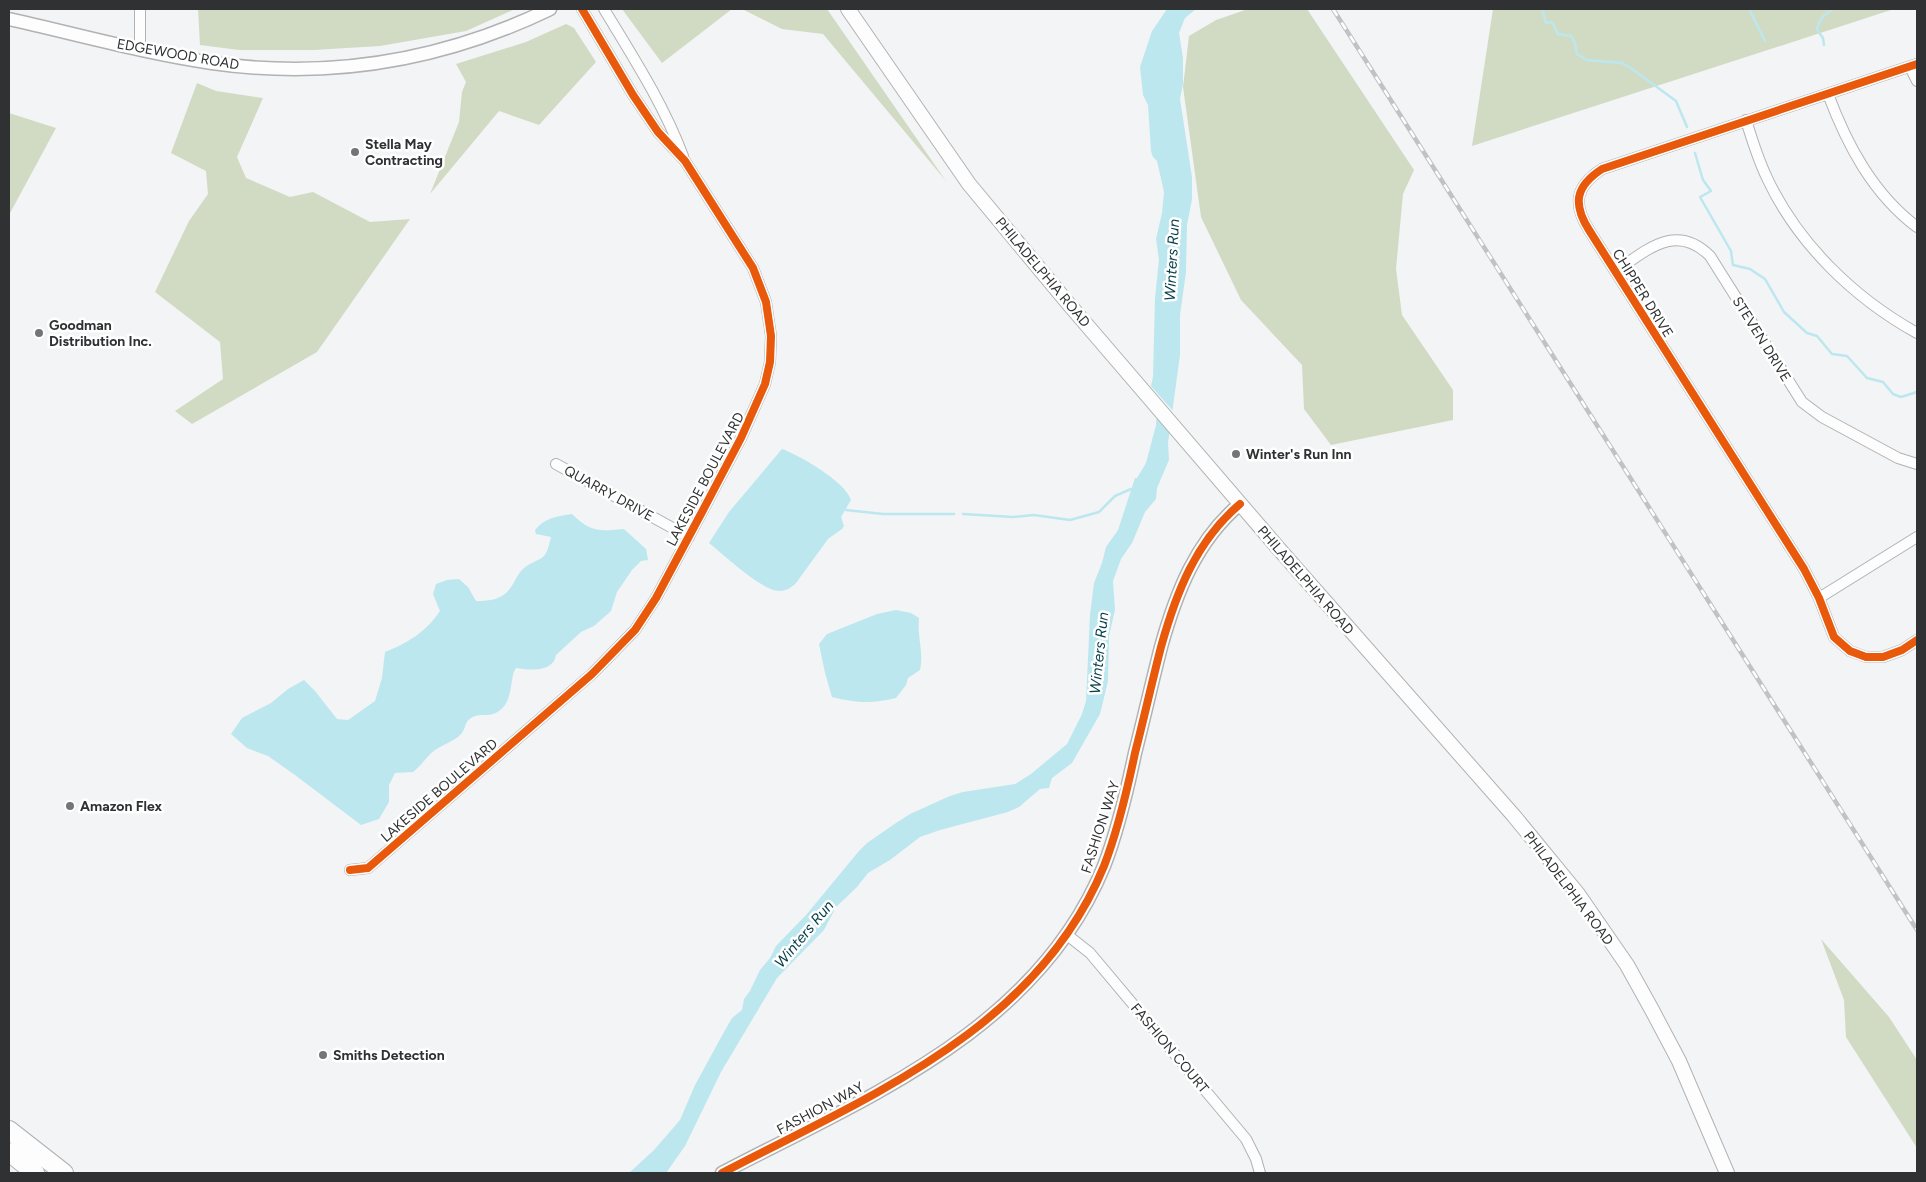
<svg xmlns="http://www.w3.org/2000/svg" width="1926" height="1182" font-family="Figtree,sans-serif">
<rect width="100%" height="100%" fill="#f3f4f5"/>
<path fill="#d1dbc4" d="M198,9h317l-49,22 -86,15 -66,4h-75l-39,-5z
M622,9h110l-70,54z
M742,9h85l119,172 -123,-147 -41,-5z
M1248,9h59l107,161 -11,24 -7,75 6,46 51,75v30l-122,25 -27,-36 -2,-44 -61,-65 -40,-83 -18,-130 6,-51 27,-16z
M1493,9h401l-422,137z
M566,24l8,4 22,34 -57,63 -40,-14 -69,83 29,-72 3,-30 4,-10 -10,-18 70,-22z
M197,83l19,8 47,7 -26,59 9,21 44,19 23,-5 57,30 40,-3 -93,133 -125,72 -17,-13 48,-32 -3,-37 -65,-50 34,-71 19,-27 -2,-23 -35,-18z
M9,113l47,15 -47,87z
M1821,939l68,78 28,43v88l-71,-111 -2,-37z"/>
<path fill="#bce7ef" d="M1167,9h29l-11,9 -6,15 4,25v26l-3,15 12,78v22l-5,26 -1,47 -6,43v40l-12,88 1,17 -12,28 -1,11 -11,13 -13,31 -11,16 -8,22 2,29 -6,26 -1,45 -8,33 -28,49 -20,15 -3,10 -9,1 -21,18 -11,5 -68,18 -20,7 -30,23 -22,13 -11,14 -21,20 -12,23 -47,48 -56,94 -36,74 -19,27h-37l25,-23 26,-30 15,-35 29,-53 8,-14 10,-8 2,-11 6,-8 10,-21 10,-12 6,-12 30,-31 53,-64 8,-8 29,-20 14,-9 40,-18 13,-4 52,-8 16,-10 36,-30 15,-30 4,-13 4,-86 4,-32 8,-20 4,-16 12,-17 17,-52h2l9,-15 10,-38 1,-14 -6,-25 2,-9 2,-79 4,-38 -3,-21 6,-26 2,-21 -7,-31 -4,-4 -2,-6 -3,-46 -5,-10 -3,-28 12,-36z
M782,449c17,6 64,33 69,51l-10,17 3,9 -2,3 -14,10 -32,44c-5,5 -10,8 -17,8 -17,0 -56,-37 -70,-48l20,-31z
M572,514c19,19 28,17 52,15l22,20 2,11 -7,1 -9,9 -15,22 -6,19 -17,15 -13,6 -25,23c-3,18 -28,15 -40,13 -6,8 -3,25 -11,37 -12,16 -23,6 -34,13 -7,4 -5,11 -10,16 -6,7 -19,11 -26,16 -9,7 -14,16 -22,22l-18,1 -6,12v17l-10,17 -18,6 -66,-50 -27,-19 -21,-8 -16,-14 11,-16 29,-15 17,-14 16,-9 11,11 22,28 11,1 27,-19 7,-23 3,-26c23,-9 41,-20 55,-41l-7,-17 3,-10 11,-4 12,-1 9,8 8,14c16,0 29,-2 37,-17 3,-5 6,-12 11,-16 18,-13 21,-4 27,-31l-15,-3 -1,-4c9,-12 23,-14 37,-16z
M896,610l15,3 8,5c-2,20 5,33 1,52l-12,8 -2,7 -10,13c-26,6 -39,5 -64,-1l-7,-24 -6,-29 8,-10 50,-20z"/>
<path fill="#f3f4f5" d="M1149,384l26,29 -3,23 -18,-21z"/>
<g fill="none" stroke-linecap="round" stroke-linejoin="round">
<path stroke="#bce7ef" stroke-width="2.5" d="M1542,9l4,14 6,-1 6,12 13,2 4,7 2,11 10,6 35,3 13,8 41,30 11,26
M1749,9l16,32
M1824,45l-1,-7 -6,-8c2,-11 6,-15 16,-21
M1695,153l8,27 8,11 -11,6 31,54 2,14 17,4 15,10 19,33 23,21 10,3 15,18 15,2 20,22 16,4 10,12 8,3 16,-5
M846,510l37,4h71
M963,514l50,3 21,-2 36,5 29,-8 16,-16 16,-7"/>
<g stroke="#b1b2b3" stroke-width="12">
<path id="minor" d="M140,9v40
M604,9c29,48 59,94 79,147
M1917,64l-315,105c-26,17 -30,34 -13,61l215,339 15,29 15,39 16,14 16,6h17l19,-7 15,-10
M1910,67l7,14
M1828,94c19,51 45,100 89,133
M1746,120c6,20 12,39 21,58 31,66 87,120 150,155
M1616,271c31,-21 60,-49 94,-15l92,146 20,15 76,41 19,6
M556,464l133,73
M1819,598l98,-61
M350,870l18,-2 224,-194 43,-44 21,-32 46,-86 39,-74 24,-54 5,-22 1,-26 -5,-34 -13,-34 -68,-107 -27,-29 -25,-37 -51,-86
M1066,934l24,19 156,186 10,20 4,14"/>
</g>
<g stroke="#b1b2b3" stroke-width="15">
<path id="tertiary" d="M9,19c67,15 135,34 203,44 119,17 230,-2 338,-54
M722,1173c145,-76 315,-143 382,-307 14,-36 23,-75 31,-113 9,-35 17,-71 26,-106 15,-54 35,-106 79,-143"/>
</g>
<g stroke="#b1b2b3" stroke-width="16">
<path id="secondary" d="M848,9l121,175 98,118 212,247 235,267 64,78 49,71 25,45 27,51 48,112"/>
</g>
<g stroke="#b1b2b3" stroke-width="20">
<path id="motorway" d="M9,1130l55,43
M9,1152l26,21"/>
</g>
<use href="#minor" stroke="#fdfdfe" stroke-width="10"/>
<use href="#tertiary" stroke="#fdfdfe" stroke-width="12"/>
<use href="#secondary" stroke="#fdfdfe" stroke-width="14"/>
<use href="#motorway" stroke="#fdfdfe" stroke-width="18"/>
<g stroke="#c2c2c2" stroke-width="4.5">
<path id="rail" d="M1333,9l584,921"/>
</g>
<use href="#rail" stroke="#fff" stroke-width="2.5" stroke-dasharray="8" stroke-linecap="butt"/>
<g stroke="#fff" stroke-width="11">
<path id="cycleway" d="M1917,64l-315,105c-26,17 -30,34 -13,61l215,339 15,29 15,39 16,14 16,6h17l19,-7 15,-10
M350,870l18,-2 224,-194 43,-44 21,-32 46,-86 39,-74 24,-54 5,-22 1,-26 -5,-34 -13,-34 -68,-107 -27,-29 -25,-37 -51,-86
M722,1173c145,-76 315,-143 382,-307 14,-36 23,-75 31,-113 9,-35 17,-71 26,-106 15,-54 35,-106 79,-143"/>
</g>
<use href="#cycleway" stroke="#e8590c" stroke-width="8"/>
</g>
<g fill="#747576" stroke="#fff" stroke-width="2">
<circle cx="355" cy="152" r="5"/>
<circle cx="39" cy="333" r="5"/>
<circle cx="1236" cy="454" r="5"/>
<circle cx="70" cy="806" r="5"/>
<circle cx="323" cy="1055" r="5"/>
</g>
<g text-anchor="middle" stroke-width="5" stroke-linejoin="round" paint-order="stroke">
<g font-size="14" fill="#303132" stroke="#fff">
<text transform="translate(178 54) rotate(10)" y="5">EDGEWOOD ROAD</text>
<text transform="translate(1043 272) rotate(50)" y="5">PHILADELPHIA ROAD</text>
<text transform="translate(1643 293) rotate(58)" y="5">CHIPPER DRIVE</text>
<text transform="translate(1762 339) rotate(58)" y="5">STEVEN DRIVE</text>
<text transform="translate(705 479) rotate(-62)" y="5">LAKESIDE BOULEVARD</text>
<text transform="translate(609 493) rotate(29)" y="5">QUARRY DRIVE</text>
<text transform="translate(1306 580) rotate(49)" y="5">PHILADELPHIA ROAD</text>
<text transform="translate(439 790) rotate(-41)" y="5">LAKESIDE BOULEVARD</text>
<text transform="translate(1100 827) rotate(-72)" y="5">FASHION WAY</text>
<text transform="translate(1569 888) rotate(53)" y="5">PHILADELPHIA ROAD</text>
<text transform="translate(1170 1048) rotate(50)" y="5">FASHION COURT</text>
<text transform="translate(820 1108) rotate(-28)" y="5">FASHION WAY</text>
</g>
<g font-size="14" font-weight="bold" fill="#303132" stroke="#fff" text-anchor="start">
<text x="365" y="149">Stella May<tspan x="365" dy="16">Contracting</tspan></text>
<text x="49" y="330">Goodman<tspan x="49" dy="16">Distribution Inc.</tspan></text>
<text x="1246" y="459">Winter's Run Inn</text>
<text x="80" y="811">Amazon Flex</text>
<text x="333" y="1060">Smiths Detection</text>
</g>
<g font-size="15" font-style="italic" fill="#043e46" stroke="#fff">
<text transform="translate(1172 260) rotate(-87)" y="5">Winters Run</text>
<text transform="translate(1099 653) rotate(-84)" y="5">Winters Run</text>
<text transform="translate(804 934) rotate(-50)" y="5">Winters Run</text>
</g>
</g>
<rect width="1926" height="1182" fill="none" stroke="#303132" stroke-width="20"/>
</svg>
